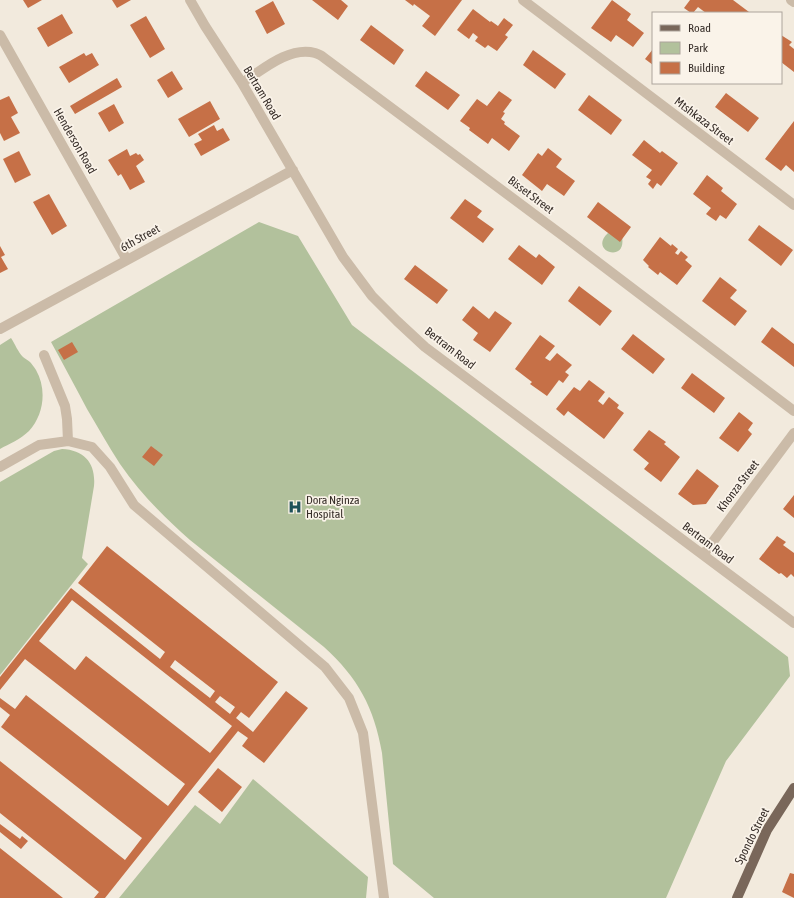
<svg xmlns="http://www.w3.org/2000/svg" width="794" height="898" font-family="'Asap Condensed',sans-serif">
<rect width="100%" height="100%" fill="#f2eadd"/>
<path fill="#b2c19c" d="M259,222l39,14 54,89 436,332 2,19 -64,85 -60,137h-232l-41,-34 -11,-111c-8,-46 -24,-75 -58,-106l-134,-107c-26,-23 -50,-47 -70,-76 -12,-18 -22,-37 -33,-55 -12,-23 -24,-45 -36,-67z
M608,233l14,4c5,27 -34,14 -14,-4z
M11,338c4,6 7,14 12,19 2,2 5,3 7,5 2,2 4,5 6,8 11,19 8,45 -7,61 -8,8 -20,13 -29,18v-104z
M62,449c23,1 34,15 32,37l-12,72 6,6 -88,111v-193l54,-31z
M253,779l115,98 -2,21h-247l76,-93 25,19z"/>
<path fill="#c67047" fill-rule="evenodd" d="M23,0h19l-14,8z
M112,0h19l-14,8z
M312,0h29l7,6 -10,14z
M405,0h57l-27,36 -13,-10 8,-10 -16,-12 -1,2z
M612,0l19,14 -4,6 17,13 -11,14 -17,-12 -5,7 -20,-14z
M690,0h43l16,12 -1,1h-42l-8,-6 -5,6h-2l-7,-5z
M273,1l12,23 -18,10 -12,-23z
M473,9l17,13 1,-1 7,5 6,-8 9,7 -8,10 3,2 -11,14 -9,-6 -3,3 -10,-7 3,-4 -5,-4 -4,6 -12,-9z
M62,14l11,19 -25,14 -11,-19z
M146,16l19,33 -15,9 -20,-33z
M371,25l33,25 -10,15 -34,-25z
M781,35l11,7 -3,3 5,4v23l-13,-10z
M653,49v16l-8,-6z
M533,50l33,24 -11,15 -32,-24z
M84,53l2,3 6,-3 7,12 -30,18 -10,-16z
M172,71l11,18 -15,9 -11,-18z
M426,71l34,24 -12,15 -33,-24z
M117,78l5,9 -47,27 -5,-8z
M499,91l13,9 -9,12 2,1 -4,6 4,3 -1,2 16,12 -11,15 -17,-13 -4,6 -19,-14 1,-2 -10,-7 17,-22 10,7z
M726,93l33,25 -11,14 -33,-25z
M589,95l33,25 -11,15 -33,-25z
M9,96l9,17 -7,4 9,16 -16,8 -4,-8v-33z
M210,101l10,18 -31,18 -11,-18z
M114,104l10,19 -15,9 -11,-19z
M794,121v51l-8,-7 -5,6 -16,-12z
M214,125l3,6 6,-3 7,12 -29,16 -7,-12 8,-4 -4,-6z
M644,140l16,13 2,-2 16,12 -17,23 -4,-3 -4,6 -5,-5 3,-4 -5,-3 6,-7 -20,-15z
M548,148l14,11 -6,8 19,14 -11,15 -17,-12 -5,7 -20,-16 16,-22 4,3z
M127,149l3,7 6,-3 2,2 2,-1 4,6 -8,6 9,16 -15,8 -9,-16 -3,2 -10,-16z
M19,151l12,24 -16,8 -12,-24z
M707,175l16,13 -2,3 16,13 -11,15 -6,-4 -4,6 -10,-7 5,-6 -18,-14z
M49,194l18,32 -15,9 -19,-33z
M465,199l17,12 -5,6 17,12 -11,14 -33,-25z
M598,202l33,25 -11,15 -33,-25z
M759,225l34,25 -12,16 -33,-26z
M660,237l11,9 1,-2 6,5 -3,4 3,2 3,-4 7,6 -3,3 7,6 -15,19 -17,-13 -2,3 -10,-8 1,-1 -6,-6z
M519,245l17,13 3,-4 16,13 -13,18 -34,-26z
M0,246l5,9 -4,2 7,12 -8,4z
M415,265l33,25 -11,14 -33,-25z
M720,277l17,13 -7,8 17,13 -12,15 -33,-25z
M579,286l33,25 -12,15 -32,-25z
M473,306l16,13 6,-8 17,12 -22,29 -17,-12 5,-7 -16,-13z
M772,327l22,17v23l-33,-25z
M633,334l32,25 -12,15 -32,-25z
M540,335l15,11 -10,12 5,3 7,-8 15,12 -7,7 4,3 -6,8 -4,-3 -12,16 -17,-12 2,-2 -17,-13z
M72,342l6,10 -14,8 -6,-10z
M692,373l33,25 -11,15 -33,-25z
M589,380l16,12 -7,9 5,4 6,-8 10,8 -2,3 7,5 -20,26 -36,-28 -4,5 -8,-7 18,-22 6,4z
M739,412l14,11 -5,7 4,4 -14,18 -19,-14z
M649,430l17,12 -2,2 16,13 -19,25 -17,-13 5,-6 -16,-13z
M151,446l12,9 -9,11 -12,-9z
M697,469l22,17 -13,18 -13,1 -15,-11z
M794,495v23l-11,-9z
M777,536l9,6 -3,3 11,8v24l-3,-3 -4,4 -6,-5 -2,1 -20,-15z
M107,546l171,136 -29,36 -8,-6 -5,6 17,14 33,-41 22,17 -44,55 -22,-17 6,-8 -10,-7 -133,167h-11l5,-6 -99,-79v-52l125,99 17,-22 -141,-111 9,-12 -10,-8v-9l15,11 11,-14 142,111 17,-22 -160,-125 -25,31v-13l71,-89 89,71 5,-7 -87,-69zM72,600l160,126 -22,27 -124,-97 -11,14 -36,-29zM175,660l40,31 -5,7 -40,-31zM220,696l15,11 -5,7 -15,-12z
M218,768l24,19 -20,25 -24,-20z
M0,824l20,15 2,-3 6,5 -7,8 -21,-17z
M0,848l63,50h-63z
M790,873l4,1v24l-12,-6z"/>
<g fill="none" stroke-linecap="round" stroke-linejoin="round">
<path stroke="#cbbba8" stroke-width="10" d="M190,0l15,26 37,57 101,174 29,39 25,25 28,26 369,276
M523,0l271,205
M791,0l3,2
M0,35l127,225
M242,83c20,-13 47,-37 73,-30 3,1 6,2 8,4l247,184 224,170
M0,329l293,-159
M44,355l21,51 2,13 1,22
M0,467l39,-22 29,-4 24,6 18,20 24,38 191,162 24,31 14,35 21,165
M703,555l91,-122"/>
<path stroke="#79675a" stroke-width="10" d="M737,898l30,-68 27,-42"/>
</g>
<defs>
<g id="hospital-bare" transform="scale(1.08)"><path d="M-5-5h3v3.5h4V-5h3V5h-3V1.5h-4V5h-3Z" fill="#1e5159" stroke="#faf3e9" stroke-width="2.5" paint-order="stroke"/></g>
</defs>
<g fill-rule="evenodd">
<use href="#hospital-bare" x="295" y="507"/>
</g>
<g text-anchor="middle" stroke-width="3.5" stroke-linejoin="round" paint-order="stroke">
<g font-size="12" fill="#372e29" stroke="#faf3e9">
<text transform="translate(262 93) rotate(59)" y="4">Bertram Road</text>
<text transform="translate(704 121) rotate(37)" y="4">Mtshkaza Street</text>
<text transform="translate(75 141) rotate(60)" y="4">Henderson Road</text>
<text transform="translate(531 195) rotate(37)" y="4">Bisset Street</text>
<text transform="translate(140 238) rotate(-29)" y="4">6th Street</text>
<text transform="translate(450 348) rotate(38)" y="4">Bertram Road</text>
<text transform="translate(738 486) rotate(-53)" y="4">Khonza Street</text>
<text transform="translate(708 543) rotate(37)" y="4">Bertram Road</text>
<text transform="translate(752 836) rotate(-63)" y="4">Spondo Street</text>
</g>
<g font-size="12" fill="#372e29" stroke="#faf3e9" text-anchor="start">
<text x="306" y="504">Dora Nginza<tspan x="306" dy="14">Hospital</tspan></text>
</g>
</g>
<rect x="652" y="12" width="130" height="72" fill="#faf3e9" stroke="#aca49c"/>
<rect x="660" y="25" width="20" height="6" fill="#79675a" stroke="#aca49c"/>
<text x="688" y="32" font-size="12" fill="#372e29">Road</text>
<rect x="660" y="42" width="20" height="12" fill="#b2c19c" stroke="#aca49c"/>
<text x="688" y="52" font-size="12" fill="#372e29">Park</text>
<rect x="660" y="62" width="20" height="12" fill="#c67047" stroke="#aca49c"/>
<text x="688" y="72" font-size="12" fill="#372e29">Building</text>
</svg>
